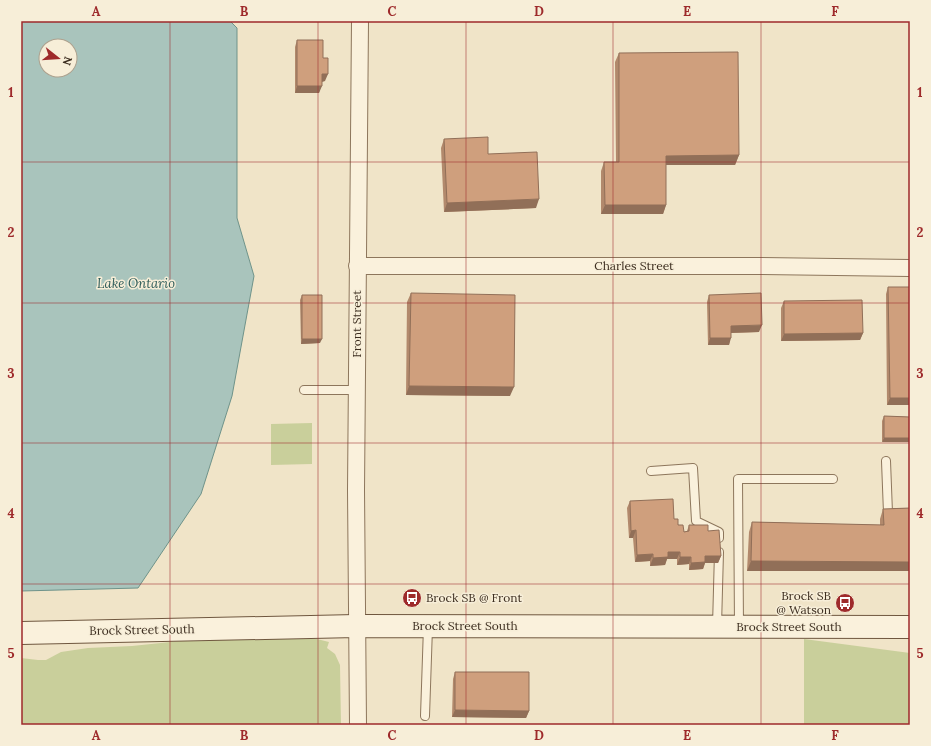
<svg xmlns="http://www.w3.org/2000/svg" width="931" height="746" font-family="Lora,serif">
<rect width="100%" height="100%" fill="#f0e4c8"/>
<path fill="#c9cf9b" d="M312,423v41l-41,1v-41z
M228,636l89,3 12,3 -2,6 8,6 5,11 1,60h-320v-67l17,2h8l15,-8 27,-4 44,-2z
M804,639l106,14v72h-106z"/>
<path fill="#a9c4bc" stroke="#6f938a" fill-rule="evenodd" d="M21,21h209l7,7v190l17,58 -22,120 -31,98 -63,94 -117,3zM46,46h24v24h-24z"/>
<g fill="none" stroke-linecap="round" stroke-linejoin="round">
<g stroke="#8d765c" stroke-width="10">
<path id="lane" d="M304,390h52
M886,461l2,52h22
M651,471l42,-3 3,53 23,11v6
M717,626l2,-74
M739,627l-1,-148h95
M425,716l3,-89"/>
</g>
<g stroke="#8d765c" stroke-width="18">
<path id="street" d="M357,266h401l152,2
M358,725l-2,-235 4,-469"/>
</g>
<g stroke="#6f573f" stroke-width="24">
<path id="secondary" d="M21,633l335,-7 554,1"/>
</g>
<use href="#lane" stroke="#faf1dc" stroke-width="8"/>
<use href="#street" stroke="#faf1dc" stroke-width="16"/>
<use href="#secondary" stroke="#faf1dc" stroke-width="22"/>
</g>
<path fill="#b2896c" d="M297,40l26,18 2,23 -3,1 -3,11h-24v-46z
M619,53l120,102 -4,10h-69v40l-3,9h-62v-43l3,-9h12l-1,-100z
M444,139l44,15 48,54 -92,4 -3,-64z
M888,287l22,118h-23l-1,-111z
M411,293l99,103 -104,-1 1,-93z
M302,295l18,48 -19,1 -1,-44z
M709,295l50,37 -28,1 -2,12h-21l-1,-43z
M784,301l79,32 -3,7 -79,1v-33z
M884,416l26,1 -28,25v-21z
M630,501l44,18 10,13 3,-1 2,-6 19,6 13,25 -3,7h-13l-2,6 -14,1v-6l-12,1v-6h-10l-2,6 -15,1v-5l-15,1 -2,-24h-4l-2,-30z
M883,509l27,62h-163l2,-39 3,-10 128,3v-6z
M455,672l74,39 -3,7 -74,-1 1,-38z"/>
<path fill="#916f58" d="M322,74h6l-3,7 -6,1z
M297,86h25l-3,7h-24z
M739,155l-4,10h-72l3,-9z
M539,199l-3,9 -92,4 3,-9z
M605,205h61l-3,9h-62z
M762,325l-3,7 -31,1 3,-7z
M863,333l-3,7 -79,1 3,-7z
M710,338h21l-2,7h-21z
M302,339h20l-2,4 -19,1z
M409,386l105,1 -4,9 -104,-1z
M890,398h20v7h-23z
M884,438h26v4h-28z
M636,530l-3,8h-4l2,-7z
M668,552h12l-3,7h-10l-2,6 -15,1 3,-8z
M653,554l-3,7 -15,1 2,-7z
M705,556h16l-3,7h-13l-2,6 -14,1 2,-7z
M680,557h11l-2,7 -12,1z
M751,561l159,1v9h-163z
M455,710l74,1 -3,7 -74,-1z"/>
<path fill="#cf9f7d" stroke="#916f58" d="M297,40h26v18h5v16h-6v12h-25z
M738,52l1,103 -73,1v49h-61l-1,-43h15v-109z
M488,137v17l49,-2 2,47 -92,4 -3,-64z
M888,287h22v111h-20z
M411,293l104,2 -1,92 -105,-1z
M761,293l1,32 -31,1v12h-21l-1,-43z
M302,295h20v44h-20z
M862,300l1,33 -79,1v-33z
M884,416l26,1v21h-26z
M673,499l1,20h4v6h5l1,7 5,-1v-6h19v6l11,-1 2,26h-16v6l-14,1v-6h-11v-5h-12v5l-15,1v-4l-16,1 -1,-25 -5,1 -1,-30z
M910,508v54l-159,-1 1,-39 132,3 -1,-16z
M455,672h74v39l-74,-1z"/>
<path fill="none" stroke="#9e2a2b" stroke-width="1" stroke-opacity="0.55" d="M170,21v704M318,21v704M466,21v704M613,21v704M761,21v704M21,162h889M21,303h889M21,443h889M21,584h889"/>
<defs>
<g id="bus-disc" transform="scale(1)"><circle r="9.5" fill="#9e2a2b" stroke="#f7eed8"/><path d="M-5-6H5V4H4V6H2V4H-2V6H-4V4H-5ZM-3.5-4V0h7V-4ZM-3.5 1.2v1.5H-2V1.2ZM2 1.2v1.5H3.5V1.2Z" fill="#fff"/></g>
</defs>
<g fill-rule="evenodd">
<use href="#bus-disc" x="412" y="598"/>
<use href="#bus-disc" x="845" y="603"/>
</g>
<g text-anchor="middle" stroke-width="3" stroke-linejoin="round" paint-order="stroke">
<g font-size="12" fill="#3d2e20" stroke="#f7eed8">
<text x="634" y="270">Charles Street</text>
<text transform="translate(357 324) rotate(-90)" y="4">Front Street</text>
<text x="465" y="630">Brock Street South</text>
<text x="789" y="631">Brock Street South</text>
<text transform="translate(142 630) rotate(-1)" y="4">Brock Street South</text>
</g>
<g font-size="12" fill="#3d2e20" stroke="#f7eed8" text-anchor="end">
<text x="831" y="600">Brock SB<tspan x="831" dy="14">@ Watson</tspan></text>
<text x="426" y="602" text-anchor="start">Brock SB @ Front</text>
</g>
<g font-size="13" font-style="italic" fill="#2f5d5a" stroke="#f7eed8">
<text x="136" y="288">Lake Ontario</text>
</g>
</g>
<rect width="931" height="746" fill="none" stroke="#f7eed8" stroke-width="44"/>
<g transform="translate(58 58) rotate(107)"><circle r="19" fill="#f7eed8" stroke="#ada18e"/>
<path d="M0-3L7 15L0 10L-7 15Z" fill="#9e2a2b"/>
<text y="-6" font-size="11" font-weight="bold" text-anchor="middle" fill="#3d2e20">N</text>
</g>
<rect x="22" y="22" width="887" height="702" fill="none" stroke="#9e2a2b" stroke-width="1.5"/>
<g font-size="13" text-anchor="middle" font-weight="bold" fill="#9e2a2b">
<text x="96" y="16">A</text>
<text x="244" y="16">B</text>
<text x="392" y="16">C</text>
<text x="539" y="16">D</text>
<text x="687" y="16">E</text>
<text x="835" y="16">F</text>
<text x="11" y="97">1</text>
<text x="920" y="97">1</text>
<text x="11" y="237">2</text>
<text x="920" y="237">2</text>
<text x="11" y="378">3</text>
<text x="920" y="378">3</text>
<text x="11" y="518">4</text>
<text x="920" y="518">4</text>
<text x="11" y="658">5</text>
<text x="920" y="658">5</text>
<text x="96" y="740">A</text>
<text x="244" y="740">B</text>
<text x="392" y="740">C</text>
<text x="539" y="740">D</text>
<text x="687" y="740">E</text>
<text x="835" y="740">F</text>
</g>
</svg>
